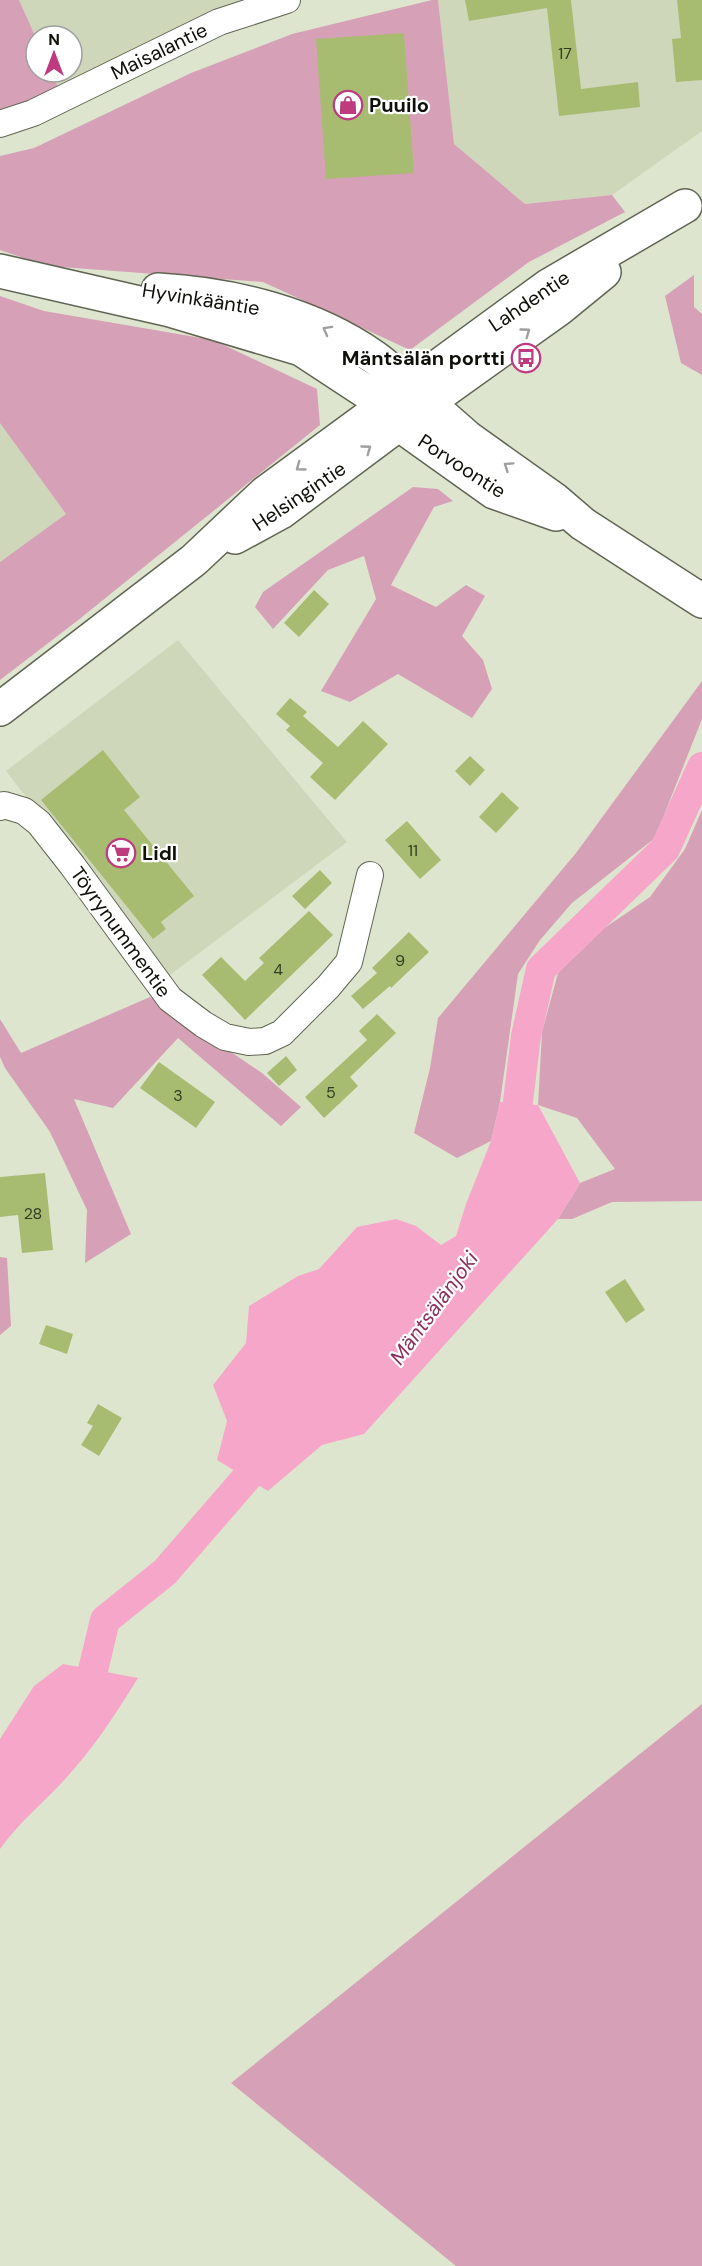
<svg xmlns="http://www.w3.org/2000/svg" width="702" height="2266" font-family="'DM Sans',sans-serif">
<rect width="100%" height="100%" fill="#dee5cf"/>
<path fill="#cfd7bb" d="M15,0h225l1,1 -182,88 -9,-17h22v-36h-36v7z
M438,0h264v131l-90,64 -87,9 -72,-60z
M0,422l66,92 -66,48z
M178,640l169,202 -181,136 -160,-207z"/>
<path fill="#d6a1b7" d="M0,0h19l17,38v34h15l8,17 -59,24z
M432,0h6l16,144 71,60 87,-9 13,17 -96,50 -119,88 -147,-68 -216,-16 -47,-16v-94l34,-8 157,-75 101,-39z
M694,275v32l8,7v61l-21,-12 -16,-67z
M0,296l44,15 169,29 104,49 3,36 -243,196 -77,59v-118l66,-48 -66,-91z
M413,487l25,2 15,12 -19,6 -43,78 45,22 30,-22 19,11 -23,40 21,24 9,29 -20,29 -74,-44 -48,28 -29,-11 55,-92 -12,-43 -36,14 -55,59 -18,-22 8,-15z
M702,681v38l-47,119 -83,65 -32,37 -22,34 -18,128 -9,39 -34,17 -43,-25 16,-65 8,-50 138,-165z
M702,810v391l-90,1 -40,17h-14l22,-36 35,-14 -38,-51 -39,-13 4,-73 16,-59 45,-44 47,-32 35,-48z
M150,997l112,76 39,34 -20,19 -103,-88 -65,70 -39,-9 57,135 -46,29 2,-53 -37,-78 -45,-64 -5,-11v-38l21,34z
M0,1257l7,1 4,68 -11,9z
M702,1704v562h-246l-225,-183z"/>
<path fill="#f6a7c9" d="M500,1102l38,3 42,78 -22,36 -194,215 -42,11 -54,46 -51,-31 10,-39 -14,-36 33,-42 3,-37 49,-30 21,-7 38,-42 39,-8 20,7 25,19 15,-9 10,-32 25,-63z
M63,1664l75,14c-20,32 -40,64 -65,92 -23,28 -52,49 -73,79v-110l34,-53z"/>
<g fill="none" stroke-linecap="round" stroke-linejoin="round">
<path stroke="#f6a7c9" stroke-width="30" d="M513,1142l13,-106 15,-67 124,-120 37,-82
M84,1708l21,-88 60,-48 90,-104 24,-15"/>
</g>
<path fill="#a8bc71" d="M465,0h106l10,89 57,-7 2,25 -81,9 -12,-108 -78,13z
M677,0h25v80l-26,2 -4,-43 9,-1z
M404,33l10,140 -88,6 -10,-140z
M314,590l15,14 -30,33 -15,-14z
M290,698l17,14 -4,4 35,31 25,-26 25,23 -53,56 -25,-23 13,-14 -37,-33 4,-4 -14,-12z
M103,750l37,47 -16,13 70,86 -33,26 5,7 -13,10 -112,-139z
M470,756l15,14 -15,16 -15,-15z
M502,792l17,16 -23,25 -17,-16z
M407,821l34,39 -21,19 -35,-39z
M320,870l12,13 -27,26 -13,-13z
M309,911l24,24 -88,85 -43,-45 19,-18 24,24 19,-18 -5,-5z
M409,932l20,20 -38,36 -1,-2 -27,23 -12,-13 26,-23 -5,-5z
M377,1014l19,19 -46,44 8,9 -34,32 -19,-21 62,-57 -8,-9z
M286,1056l11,14 -18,16 -12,-13z
M159,1062l56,40 -19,26 -56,-40z
M45,1173l8,77 -31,3 -4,-38 -18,2v-40z
M625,1279l20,31 -19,13 -21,-31z
M46,1325l27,9 -6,20 -28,-10z
M98,1404l24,14 -23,38 -18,-11 12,-19 -6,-3z"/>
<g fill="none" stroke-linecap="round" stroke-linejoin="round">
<g stroke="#606553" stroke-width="28">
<path id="minor" d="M0,124l33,-11 186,-91 68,-22
M0,807l4,-2 20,6 15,12 33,42 98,134 33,25 22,13 24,5 16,-1 17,-8 46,-46 21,-25 21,-87"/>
</g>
<g stroke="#606553" stroke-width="36">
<path id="major" d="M411,388l57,50 87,62 28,24 119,77
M384,410l16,15 94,67 62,22
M235,537l46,-25 146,-109 133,-95 44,-36
M0,709l194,-149 71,-67 116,-85 167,-122 137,-80"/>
</g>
<g stroke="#606553" stroke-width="36">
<path id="highway" d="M0,271l170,39 131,39 67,44 13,15
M158,290c74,4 155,24 216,67 13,9 24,20 35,30"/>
</g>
<use href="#minor" stroke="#fff" stroke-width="26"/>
<use href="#major" stroke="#fff" stroke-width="33"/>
<use href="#highway" stroke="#fff" stroke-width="33"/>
</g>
<defs><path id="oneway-chevron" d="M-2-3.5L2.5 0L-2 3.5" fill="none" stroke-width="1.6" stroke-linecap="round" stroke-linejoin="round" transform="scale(1.5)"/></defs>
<g stroke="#9f9f9d">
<use href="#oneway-chevron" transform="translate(327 330) rotate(-151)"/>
<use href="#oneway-chevron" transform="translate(526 332) rotate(-36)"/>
<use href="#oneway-chevron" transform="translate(367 449) rotate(-36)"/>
<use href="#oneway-chevron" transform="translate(508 466) rotate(-145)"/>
<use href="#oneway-chevron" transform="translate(300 467) rotate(144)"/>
</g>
<defs>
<g id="shop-ring" transform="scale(1.5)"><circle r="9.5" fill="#fff" stroke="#be3b80" stroke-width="1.5"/><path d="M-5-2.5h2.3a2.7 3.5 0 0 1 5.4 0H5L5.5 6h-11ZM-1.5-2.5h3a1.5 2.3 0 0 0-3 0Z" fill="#be3b80"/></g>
<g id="bus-ring" transform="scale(1.5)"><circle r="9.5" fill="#fff" stroke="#be3b80" stroke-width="1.5"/><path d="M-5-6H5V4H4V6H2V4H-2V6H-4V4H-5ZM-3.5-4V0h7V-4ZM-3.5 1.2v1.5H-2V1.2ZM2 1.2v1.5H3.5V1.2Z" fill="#be3b80"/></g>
<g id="supermarket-ring" transform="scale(1.5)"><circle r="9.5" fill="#fff" stroke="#be3b80" stroke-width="1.5"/><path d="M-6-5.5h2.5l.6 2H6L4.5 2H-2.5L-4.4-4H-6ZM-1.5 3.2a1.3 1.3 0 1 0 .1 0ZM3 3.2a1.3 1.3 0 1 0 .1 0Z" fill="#be3b80"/></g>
</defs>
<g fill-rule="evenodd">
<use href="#shop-ring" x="348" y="105"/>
<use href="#bus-ring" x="526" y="358"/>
<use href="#supermarket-ring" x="121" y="853"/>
</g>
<g text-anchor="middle" stroke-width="4.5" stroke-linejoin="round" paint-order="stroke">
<g font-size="16" fill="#343b23">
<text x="565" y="59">17</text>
<text x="413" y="856">11</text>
<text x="400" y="966">9</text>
<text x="278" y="975">4</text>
<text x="331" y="1098">5</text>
<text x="178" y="1101">3</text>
<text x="33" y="1219">28</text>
</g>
<g font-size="20" fill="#0e1009" stroke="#fff">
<text transform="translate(159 51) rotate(-26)" y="7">Maisalantie</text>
<text transform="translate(201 299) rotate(9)" y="7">Hyvinkääntie</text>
<text transform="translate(529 301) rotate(-34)" y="7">Lahdentie</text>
<text transform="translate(462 466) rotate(33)" y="7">Porvoontie</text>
<text transform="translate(299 496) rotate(-34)" y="7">Helsingintie</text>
<text transform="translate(121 932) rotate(54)" y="7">Töyrynummentie</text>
</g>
<g font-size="20" font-weight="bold" fill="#0e1009" stroke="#fff" text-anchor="start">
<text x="369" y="112">Puuilo</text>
<text x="505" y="365" text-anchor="end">Mäntsälän portti</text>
<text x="142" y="860">Lidl</text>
</g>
<g font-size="21" font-style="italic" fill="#8b315f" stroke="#fff">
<text transform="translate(434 1308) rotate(-54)" y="7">Mäntsälänjoki</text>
</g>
</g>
<g transform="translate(54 54)"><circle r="28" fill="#ffffff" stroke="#9f9f9d" stroke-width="1.5"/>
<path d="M0-4.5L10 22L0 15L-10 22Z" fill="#be3b80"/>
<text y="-9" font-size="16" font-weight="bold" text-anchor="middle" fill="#0e1009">N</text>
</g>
</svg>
